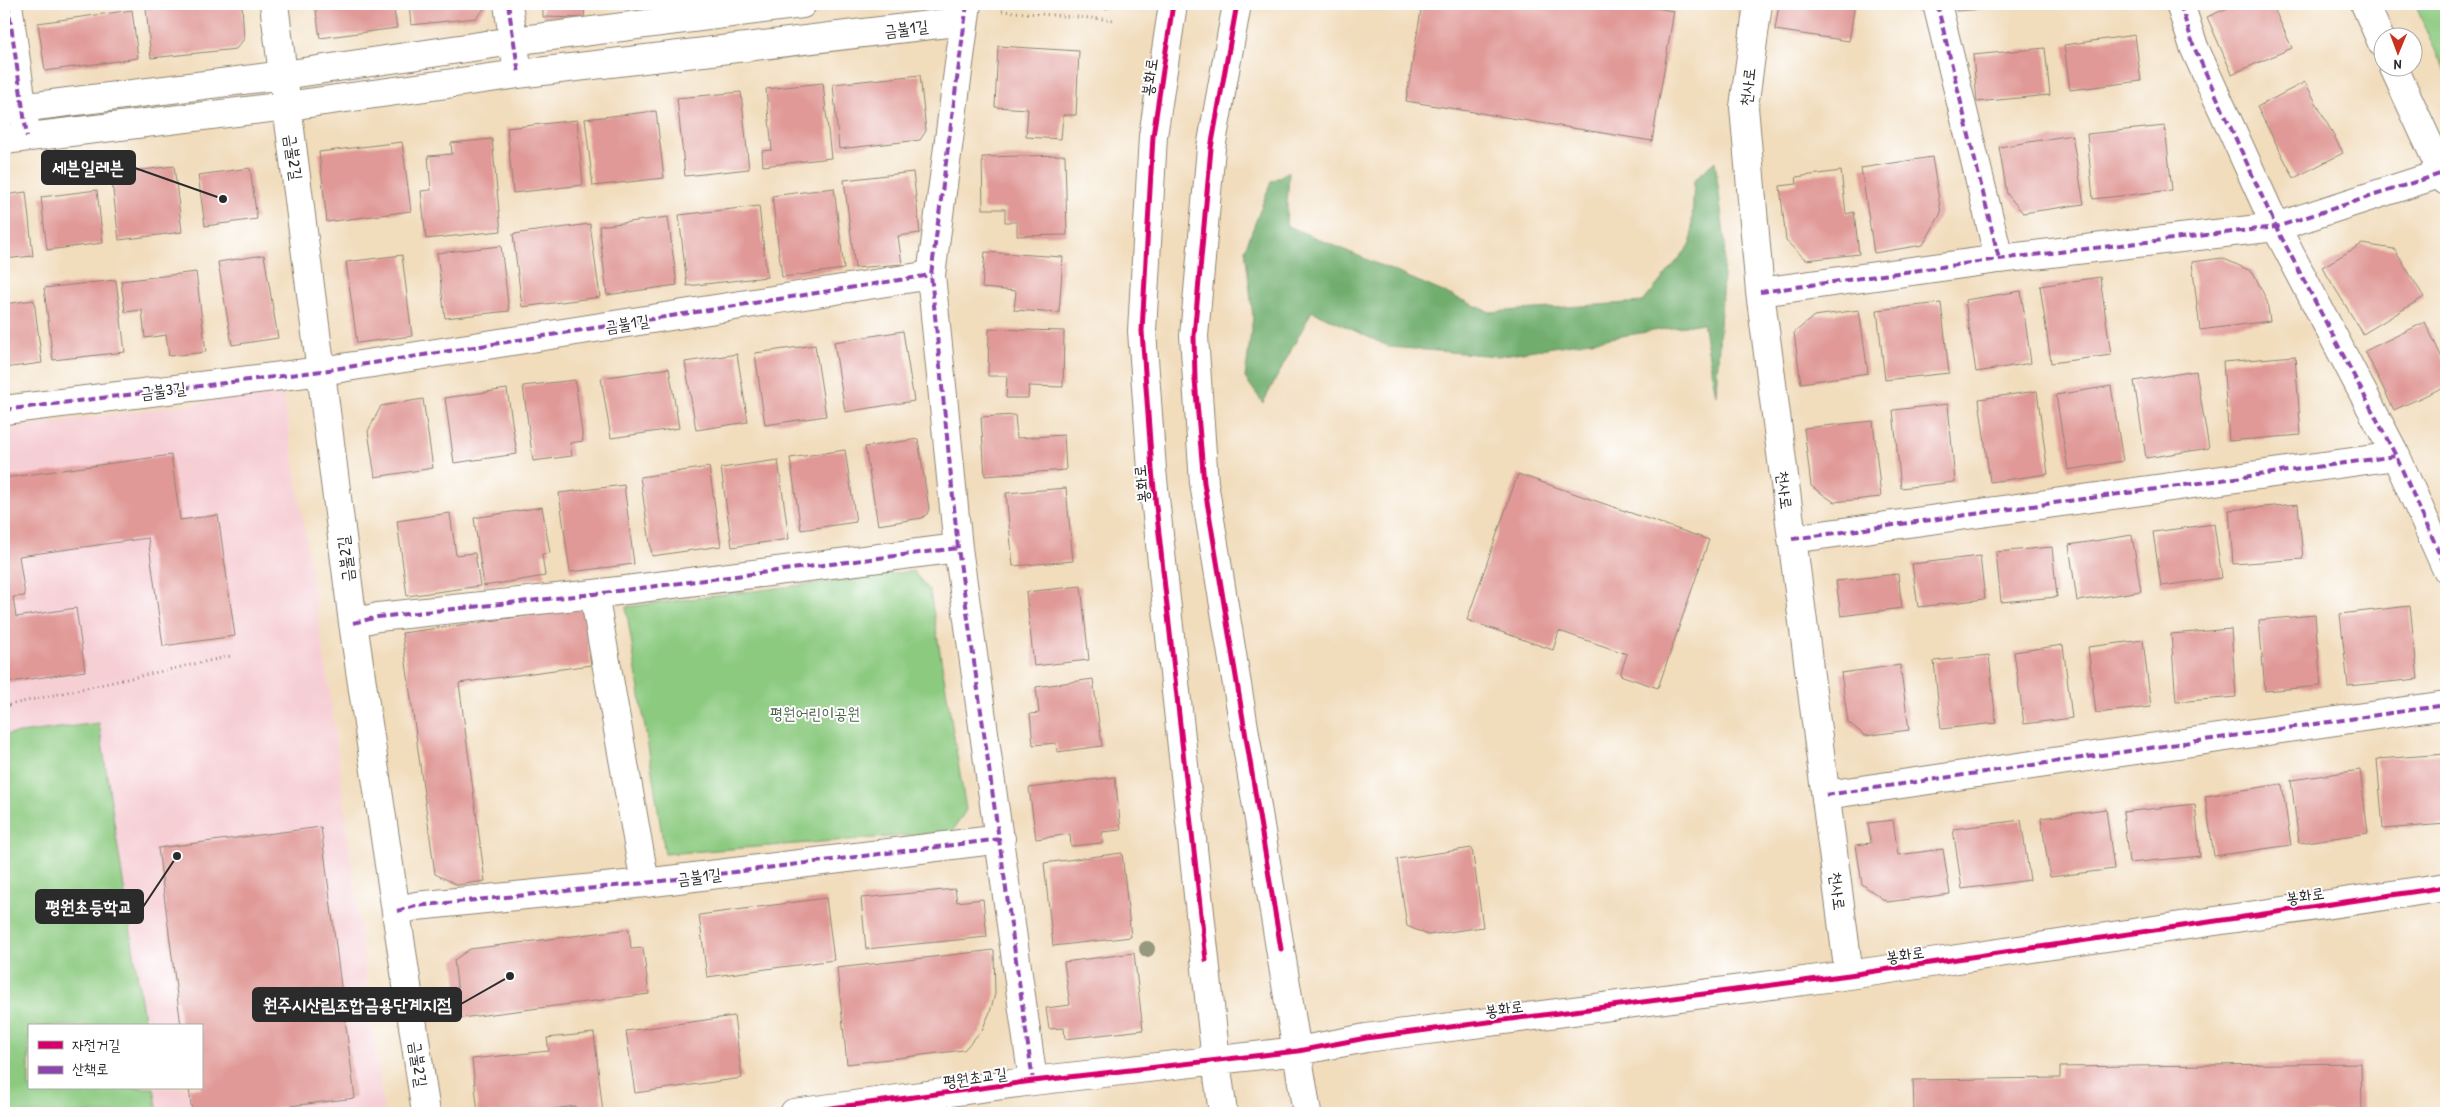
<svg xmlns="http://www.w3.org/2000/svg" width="2450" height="1117" font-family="'Patrick Hand','Poor Story',sans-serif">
<rect width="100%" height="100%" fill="#fff"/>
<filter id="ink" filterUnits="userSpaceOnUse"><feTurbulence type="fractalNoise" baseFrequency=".02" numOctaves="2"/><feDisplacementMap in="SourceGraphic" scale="10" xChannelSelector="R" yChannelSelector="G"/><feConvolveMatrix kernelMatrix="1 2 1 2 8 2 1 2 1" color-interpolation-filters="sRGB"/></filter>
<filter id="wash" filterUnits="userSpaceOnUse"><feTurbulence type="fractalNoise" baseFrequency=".0096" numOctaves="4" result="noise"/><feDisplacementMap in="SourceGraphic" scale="20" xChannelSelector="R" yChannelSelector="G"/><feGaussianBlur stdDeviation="1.12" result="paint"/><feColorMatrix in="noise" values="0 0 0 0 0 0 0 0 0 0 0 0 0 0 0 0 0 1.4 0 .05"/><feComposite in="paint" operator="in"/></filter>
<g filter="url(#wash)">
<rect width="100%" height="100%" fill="#f1dcbb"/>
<path fill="#f6cfd5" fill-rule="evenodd" d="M283,392l46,294 55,427h-380v-684zM29,1026h172v62h-172z"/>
<path fill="#8cca80" stroke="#5c7a56" d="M2415,4h31v68l-13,-26z
M913,571l17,21 36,218 -14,22 -287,22 -39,-247z
M99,723l46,303h-116v62h125l4,25h-154v-378z"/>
<path fill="#71ae6e" stroke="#4e6c4c" d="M1715,161l10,81 -9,153 -13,-72 -206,33 -107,-9 -78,-36 -49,92 -18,-25 8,-61 -8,-68 26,-67 18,-11 -3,54 204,87 153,-10 48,-58 3,-64z"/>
<g id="blocks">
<path fill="#e09996" d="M188,4h54l2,35 -8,10 -85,9 -5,-50z
M315,4h78l4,24 -77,10z
M409,4h77v3l-10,11 -65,7z
M543,4h42l-1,14 -41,-1z
M1067,4h41l-1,5z
M1422,4h206l46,7 -22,130 -246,-40z
M1779,4h76l-6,37 -74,-11z
M1956,4h70l1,2 -71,5z
M2237,4h35l20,44 -60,26 -25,-57z
M132,10l6,48 -93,13 -7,-48z
M2135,35l6,46 -71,9 -6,-45z
M998,46l81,5 -3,64h-13l-2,24 -35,-2 2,-28 -33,-2z
M2045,48l5,47 -73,7 -4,-47z
M920,75l6,56 -6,9 -81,9 -6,-65z
M2305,82l38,71 -49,25 -37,-71z
M823,83l8,75 -68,8 -1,-15 10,-1 -6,-61z
M741,92l8,77 -64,7 -8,-78z
M656,111l8,67 -71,8 -8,-67z
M577,120l6,65 -70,8 -6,-65z
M2165,126l7,64 -79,9 -6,-65z
M2072,135l12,69 -61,9 -16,-19 -8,-47z
M492,139l9,92 -75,8 -5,-48 10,-1 -3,-34 24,-2 -1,-11z
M402,142l9,69 -84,11 -8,-70z
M1065,155l2,80 -50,1v-14h-12v-13h-22l-1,-52z
M1932,157l9,56 -18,32 -49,8 -13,-85z
M174,166l8,66 -63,8 -8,-66z
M250,168l7,51 -52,7 -7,-51z
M1841,171l5,43 8,-2 5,42 -53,6 -20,-19 -6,-55 17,-2 -1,-7z
M913,172l7,61 -22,3 4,28 -47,4 -11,-88z
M834,188l10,81 -62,8 -10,-81z
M97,190l6,53 -56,7 -6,-53z
M26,192l7,64 -29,3v-64z
M759,206l8,71 -80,9 -8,-71z
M668,217l9,68 -70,10 -8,-69z
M590,224l10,73 -78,10 -9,-73z
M2362,244l32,5 30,48 -61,37 -41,-67z
M501,246l8,65 -64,7 -8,-65z
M985,252l78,5 -4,56 -45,-3 2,-19 -34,-3z
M264,255l14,83 -46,7 -14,-83z
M402,255l10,81 -55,7 -11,-81z
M2222,258l31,14 14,29 3,20 -70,9 -8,-68z
M196,272l10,80 -37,4 -3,-21 -21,3 -3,-28 -17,2 -4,-31z
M2100,277l11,78 -60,8 -11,-77z
M116,280l9,72 -72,8 -9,-72z
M2021,291l10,72 -55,9 -11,-72z
M34,300l8,63 -38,5v-64z
M1941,303l8,70 -64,7 -8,-70z
M1859,310l9,63 -67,10 -7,-50 20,-17z
M2425,322l21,44v20l-52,24 -29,-59z
M989,329l75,2 -1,56 -34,-1 -1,12h-22l1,-22h-19z
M903,331l11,70 -69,11 -11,-70z
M815,345l11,71 -61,9 -10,-72z
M737,354l11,68 -52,8 -11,-68z
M2295,356l6,79 -72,6 -6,-79z
M669,368l10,60 -68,10 -10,-60z
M2196,371l13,77 -63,10 -12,-77z
M575,380l8,61 -13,2 2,13 -39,5 -10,-75z
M2111,386l12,75 -55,9 -12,-75z
M507,389l10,65 -63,9 -9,-65z
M2037,391l11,83 -58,8 -11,-83z
M423,399l10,69 -58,9 -7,-46 13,-25z
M1948,404l7,78 -54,6 -8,-78z
M1015,415l2,23 47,-3 2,35 -81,6 -4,-59z
M1873,421l8,76 -47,5 -23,-16 -7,-58z
M918,439l11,70 -2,5 -5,4 -44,7 -13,-78z
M845,450l11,72 -55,8 -11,-72z
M171,455l9,65 38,-5 17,121 -72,10 -15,-108 -129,18 6,40 -12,1 3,20 60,-9 9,63 -81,12v-205z
M778,460l11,79 -57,8 -11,-79z
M709,467l12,79 -69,10 -12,-79z
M1518,474l191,66 -51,148 -38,-13 7,-21 -68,-23 -6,19 -86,-30z
M624,485l10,79 -64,8 -11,-79z
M1066,488l7,73 -60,5 -7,-73z
M2298,504l5,55 -70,5 -4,-54z
M542,507l8,46 -8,1 3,22 -61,10 -10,-68z
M450,513l6,42 19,-2 5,33 -73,10 -10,-75z
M2214,524l8,54 -61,8 -8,-54z
M2132,535l9,56 -64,10 -8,-56z
M2052,547l5,50 -56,5 -5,-50z
M1980,556l5,43 -67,8 -6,-43z
M1898,574l4,34 -61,8 -5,-35z
M1081,586l8,74 -55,6 -8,-74z
M2410,606l8,73 -70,7 -8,-72z
M584,608l7,57 -132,18 26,198 -27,4 -23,-11 -33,-241z
M2315,615l6,71 -56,5 -6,-71z
M2231,629l5,68 -60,5 -5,-68z
M2143,640l8,67 -55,6 -8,-66z
M2063,645l9,73 -48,6 -10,-72z
M1989,655l7,68 -55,6 -7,-68z
M1900,665l9,65 -44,6 -17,-14 -7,-49z
M1093,679l9,67 -45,6 -1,-9 -23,2 -3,-31 9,-1 -3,-26z
M2446,754v70l-63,5 -6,-70z
M2360,770l8,63 -69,10 -8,-63z
M1115,777l6,53 -19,2 1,11 -32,3 -1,-12 -34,5 -7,-51z
M2282,784l9,61 -77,11 -9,-60z
M2195,804l5,52 -71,7 -6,-51z
M2106,809l8,60 -64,8 -9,-59z
M1893,820l5,35 45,-6 7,45 -63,8 -25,-18 -6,-39 15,-2 -3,-20z
M2021,820l9,60 -68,9 -9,-60z
M321,827l34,271 -121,15h-42l-3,-25h12v-62h-20l-23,-178z
M1472,848l11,79 -55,8 -21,-9 -10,-67z
M1122,853l9,84 -78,9 -9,-83z
M955,889l2,13 26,-3 4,38 -121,12 -5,-51z
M826,898l8,62 -127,17 -8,-62z
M629,929l2,20 12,-1 6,46 -188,24 -7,-58 16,-11z
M994,950l1,44 -5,18 -8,18 -18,20 -117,14 -10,-96z
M1134,953l9,77 -78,9 -1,-11 -15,1 -3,-21 24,-3 -6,-43z
M734,1016l8,62 -107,15 -9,-62z
M594,1033l9,80h-27l-1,-7 -49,7h-48l-6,-54 77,-8 -2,-13z
M2361,1063l1,50h-448l-1,-33 147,-2v-11z"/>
</g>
</g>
<g filter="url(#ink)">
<use href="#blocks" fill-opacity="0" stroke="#8e8473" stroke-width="1"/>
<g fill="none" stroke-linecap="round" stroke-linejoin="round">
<g stroke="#8e8473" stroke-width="30">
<path id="minor" d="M8,4l17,122
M274,4l79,619 73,490
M508,4l8,55
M967,4l-36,271 27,273 75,533
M1173,4l-20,132 -11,195 10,139 64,591 7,52
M1237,4l-26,144 -17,188 10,147 103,630
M1758,4l-14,103 16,185 89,683
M1937,4l62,255
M2180,4l14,43 82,180 120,229 50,112
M2365,4l17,39
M2394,68l52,113
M4,110l280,-35 229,-34 289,-37
M4,140l283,-34 232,-32 445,-53
M1760,292l239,-33 277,-32 170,-55
M4,410l318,-39 609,-96
M1792,539l604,-83
M594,594l51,289
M353,623l25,-6 216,-23 364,-46
M1826,795l620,-90
M397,911l19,-5 229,-23 356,-44
M794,1113l239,-32 265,-30 68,-13 483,-63 597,-88"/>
</g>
<path stroke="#8e8473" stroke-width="3" stroke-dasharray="1 4" stroke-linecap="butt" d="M1002,11l113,9
M4,706l227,-50"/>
<use href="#minor" stroke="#fff" stroke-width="28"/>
<path stroke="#8e44ad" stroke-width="4" stroke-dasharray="8 4" stroke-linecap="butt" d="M8,4l19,133
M508,4l11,70
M967,4l-36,271 27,273 75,533
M1937,4l62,255
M2180,4l14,43 82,180 120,229 50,112
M1760,292l239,-33 277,-32 170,-55
M4,410l318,-39 609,-96
M1792,539l604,-83
M353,623l25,-6 216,-23 364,-46
M1826,795l620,-90
M397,911l19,-5 229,-23 356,-44"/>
<g stroke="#fff" stroke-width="8">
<path id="cycleway" d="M1173,4l-20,132 -11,195 10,139 54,490
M1237,4l-26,144 -17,188 1,44 9,103 77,466
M794,1113l239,-32 265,-30 68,-13 483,-63 597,-88"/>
</g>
<use href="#cycleway" stroke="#d6006c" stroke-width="5"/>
</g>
<circle fill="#97997c" cx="1147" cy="949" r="8"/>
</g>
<g text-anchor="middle" stroke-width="4" stroke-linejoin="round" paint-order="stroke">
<g font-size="16" fill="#2b2b2b" stroke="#fff">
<text transform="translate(906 28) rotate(-7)" y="6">금불1길</text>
<text transform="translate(1149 77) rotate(-82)" y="6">봉화로</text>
<text transform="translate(1747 87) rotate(-84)" y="6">천사로</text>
<text transform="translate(294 157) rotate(82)" y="6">금불2길</text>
<text transform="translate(627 323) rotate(-9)" y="6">금불1길</text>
<text transform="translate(163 390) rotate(-7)" y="6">금불3길</text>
<text transform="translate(1141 484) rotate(-96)" y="6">봉화로</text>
<text transform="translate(1785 490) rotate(83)" y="6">천사로</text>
<text transform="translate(345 559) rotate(-97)" y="6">금불2길</text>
<text transform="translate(699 876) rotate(-7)" y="6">금불1길</text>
<text transform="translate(1838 891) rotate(83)" y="6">천사로</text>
<text transform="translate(2305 895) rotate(-8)" y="6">봉화로</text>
<text transform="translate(1905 954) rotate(-8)" y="6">봉화로</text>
<text transform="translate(1504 1008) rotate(-8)" y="6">봉화로</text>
<text transform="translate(419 1064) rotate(82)" y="6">금불2길</text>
<text transform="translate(975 1077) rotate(-8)" y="6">평원초교길</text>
</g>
<g font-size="16" fill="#4d6349" stroke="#fff">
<text x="815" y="719">평원어린이공원</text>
</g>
</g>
<path fill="none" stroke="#2b2b2b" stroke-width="2" d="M223 199L135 168M177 856L143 907M510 976L461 1004"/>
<g fill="#2b2b2b" stroke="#fff" stroke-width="2">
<circle cx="223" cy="199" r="5"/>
<circle cx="177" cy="856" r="5"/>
<circle cx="510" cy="976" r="5"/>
</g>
<g fill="#2b2b2b" stroke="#2b2b2b" stroke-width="2">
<rect x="42" y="151" width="93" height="33" rx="5"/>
<rect x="36" y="890" width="107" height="33" rx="5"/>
<rect x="253" y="988" width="208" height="33" rx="5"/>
</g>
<g font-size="18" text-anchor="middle" font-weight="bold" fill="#fff">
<text x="88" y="174">세븐일레븐</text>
<text x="89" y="913">평원초등학교</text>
<text x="357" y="1011">원주시산림조합금용단계지점</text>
</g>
<rect width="2450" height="1117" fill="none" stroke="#fff" stroke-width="20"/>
<rect x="28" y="1024" width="175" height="65" fill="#ffffff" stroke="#aaaaaa"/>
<rect x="38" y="1041" width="25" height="8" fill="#d6006c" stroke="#aaaaaa"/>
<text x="72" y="1050" font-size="15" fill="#2b2b2b">자전거길</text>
<rect x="38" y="1066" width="25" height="8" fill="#8e44ad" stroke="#aaaaaa"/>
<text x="72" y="1074" font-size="15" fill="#2b2b2b">산책로</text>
<g transform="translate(2398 52) rotate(181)"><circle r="24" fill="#ffffff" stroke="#aaaaaa"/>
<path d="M0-4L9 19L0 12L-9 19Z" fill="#c8321e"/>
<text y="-8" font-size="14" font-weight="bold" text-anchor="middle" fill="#2b2b2b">N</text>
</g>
</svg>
